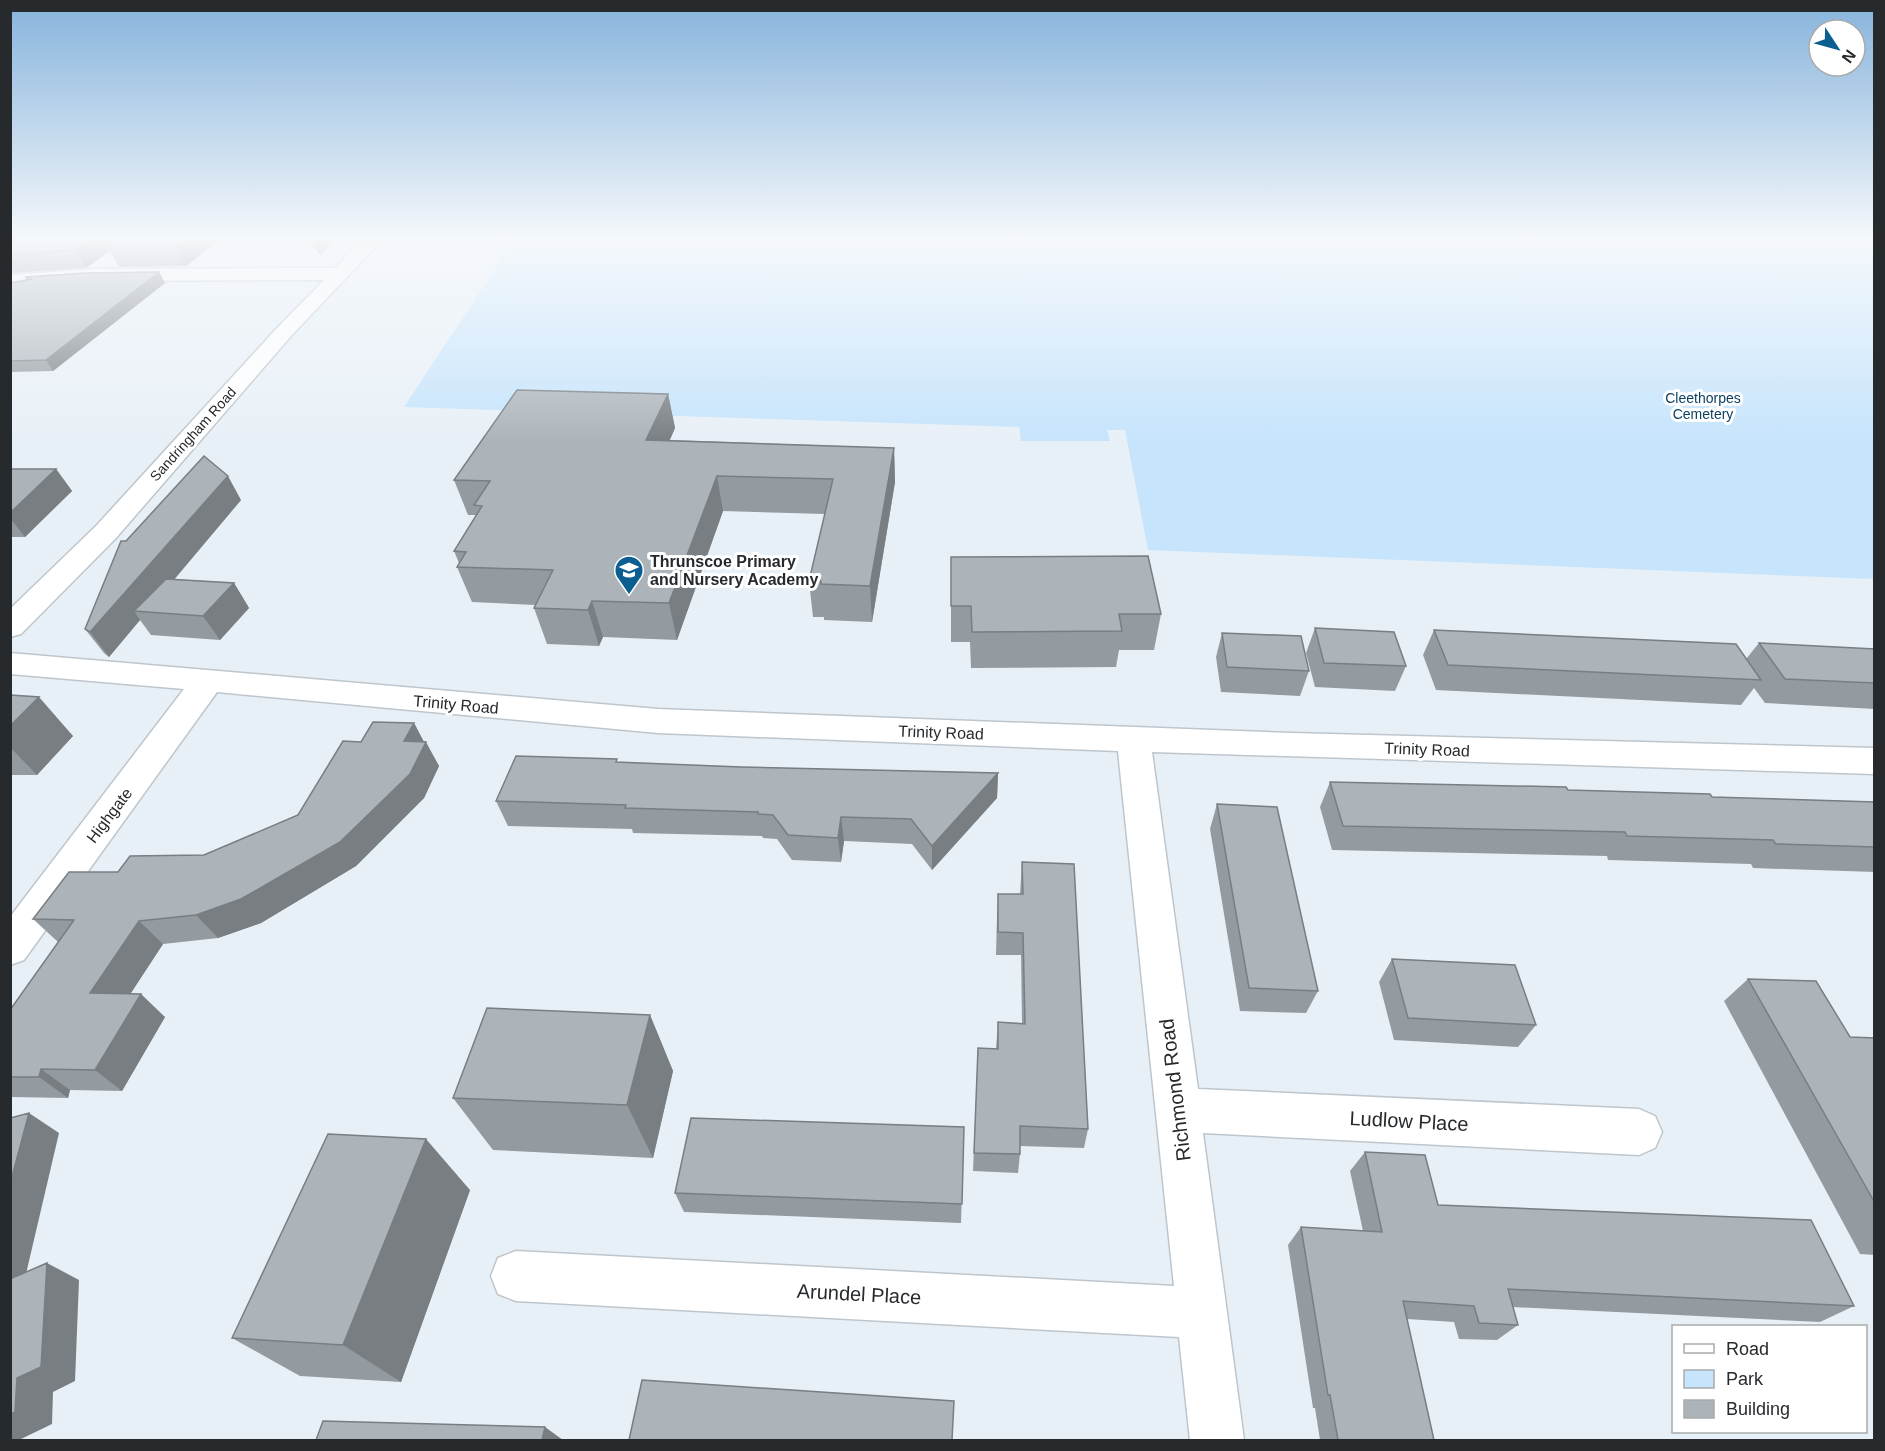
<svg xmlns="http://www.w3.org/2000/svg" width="1885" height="1451" font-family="Helvetica,sans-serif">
<rect width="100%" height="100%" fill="#e8f0f7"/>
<path fill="#c6e4fc" d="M515,239h1359v340l-726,-29 -23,-120h-18l3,11h-89l-2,-14 -615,-20z"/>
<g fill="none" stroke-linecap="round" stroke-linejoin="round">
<g stroke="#bec6cc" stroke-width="3">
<path id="minor" d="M363,239h20l-92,97 -175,202 -95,96 -11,3v-28l86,-83 181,-198 47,-48 -232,1 -82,6v-12l82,-6 243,-1z
M10,653l648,56 633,24 583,15v26l-722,-22 46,337 441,20 16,7 7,16 -7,16 -16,7 -436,-22 41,307h-54l-11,-103 -663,-36 -18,-7 -7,-18 7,-18 18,-7 658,35 -56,-535 -460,-18 -441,-41 -193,268 -14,5v-48l174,-228 -174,-15z"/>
</g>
<use href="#minor" fill="#fff" fill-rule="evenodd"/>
</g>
<path fill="#949ba0" d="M10,239h210l-34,27 -67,1 -9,-16 -24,17 -76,5z
M306,239h30l-16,16z
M25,277l140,6 -112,88 -43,1v-89l17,-3z
M668,394l7,34 -5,12 224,8 1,34 -23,140 -48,-2v-3h-11l-4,-36 16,-67 -102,-3 -46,129 -74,-3 -4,9 -52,-2 -13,-36 1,-3 -63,-3 -15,-35 2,-4 -5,-12 22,-36h-8l-14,-35z
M10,469h46l16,22 -47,46h-15z
M241,500l-67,79 60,4 15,25 -29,32 -69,-5 -11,-15 -31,37 -5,-4 -19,-24 41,-88z
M951,557l210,57 -7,36h-35l-3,17 -145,1 -1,-26h-19z
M1315,628l91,38 -11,25 -80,-4 -9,-34z
M1434,630l312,29 13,-16 116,6v60l-110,-6 -11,-15 -13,17 -305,-15 -13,-35z
M1222,633l87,38 -9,25 -79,-4 -5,-35z
M10,695l63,41 -36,39h-27z
M414,723l10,19 15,24 -15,32 -68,68 -95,57 -43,15 -55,6 -33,50 35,23 -43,74 -52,-1 -2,8 -58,-1v-87l48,-68 -25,-23 85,-47 86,-17 94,-40 63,-73z
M617,762l124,5 257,6 -1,25 -65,72 -20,-26 -68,-3 -3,21 -49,-2 -15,-21 -14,-1 -1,-2 -129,-3 -1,-4 -124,-3 -12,-25z
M1330,782l238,8 144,7 163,5v70l-122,-4 -2,-4 -143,-4 -1,-4 -275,-6 -12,-43z
M1217,804l101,187 -12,22 -66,-2 -30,-182z
M1022,862l66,267 -4,19 -64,-2v8l-2,19 -45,-2 5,-123 18,1 2,-27 24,1 -1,-68h-25l1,-39 1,-22h22z
M1392,959l144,66 -18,22 -124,-7 -15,-58z
M1748,979l102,58 25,1v217l-15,-1 -136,-253z
M650,1015l23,56 -20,87 -160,-8 -40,-52z
M964,1127l-3,96 -277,-11 -9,-19z
M1365,1152l73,53 416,101 -34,16 -307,-15 5,18 -21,15 -38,-1 -5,-17 -47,-3 27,121h-114l-5,-32h-2l-25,-163 13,-18 62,4 -13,-60z
M470,1190l-69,192 -101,-6 -68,-38z"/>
<path fill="#787e82" d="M90,239h35l-17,10 2,2 -24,17 -10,-18z
M188,239h32l-34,27 -10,-18z
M313,239h23l-16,16z
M159,272l6,11 -112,88 -7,-11z
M668,394l7,34 -21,46 -8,-34z
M894,448l1,34 -23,140 -2,-36z
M56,469l16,22 -47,46 -15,-19v-5z
M228,476l13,24 -94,112 -13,-1 6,9 -31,37 -19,-25z
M717,476l6,35 -46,129 -8,-37z
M234,583l15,25 -29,32 -17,-24z
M592,601l11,36 -4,9 -11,-36z
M39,697l34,39 -36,39 -27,-28v-21z
M414,723l11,21 1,-2 13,24 -15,32 -68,68 -95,57 -43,15 -22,-23 208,-174z
M998,773l-1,25 -65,72v-24z
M841,817l3,24 -3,21 -3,-24z
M139,921l24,23 -47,72 -26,-23z
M141,994l24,23 -43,74 -27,-21z
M650,1015l23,56 -20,87 -26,-53z
M41,1069l29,21 -2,8 -29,-21z
M29,1113l30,20 -41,175 -8,-3v-121z
M426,1139l44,51 -69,192 -58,-37z
M47,1263l32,17 -4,101 -22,11 -1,32 -33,16h-9v-26l7,-36z
M545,1427l18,13h-21z"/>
<path fill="#acb4ba" stroke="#787e82" stroke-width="1.5" d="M10,239h80l-14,11 -66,4z
M120,239h68l-12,9 -68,1z
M159,272l-113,88 -36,1v-78l22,-4 -7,-2 61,-4z
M517,390l151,4 -22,46 248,8 -24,138 -49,-2v-3h-12l24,-102 -116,-3 -48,127 -77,-2 -4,9 -54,-2 19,-38 -96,-3 9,-15 -12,-1 28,-45 -8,-1 16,-24 -36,-1z
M204,456l24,20 -138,156 -5,-3 36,-88h5z
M10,469h46l-46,44z
M1148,556l13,58h-42l3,17 -150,1 -1,-26h-20v-49z
M166,579l68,4 -31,33 -69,-5z
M1315,628l79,4 12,34 -82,-3z
M1434,630l302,14 25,36 -313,-15z
M1222,633l79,3 8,35 -82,-4z
M1759,643l116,6v34l-90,-4z
M10,695l29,2 -29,29z
M373,722l41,1 -10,18 22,1 -16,32 -70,68 -99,57 -45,16 -57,6 -49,72 51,1 -46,76 -54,-1 -2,8h-29v-67l64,-90 -41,-1 36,-47h49l12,-16 74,-1 94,-40 45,-74 18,1z
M516,756l101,3 -1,3 125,5 257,6 -66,73 -21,-27 -70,-2 -3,21 -50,-3 -15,-20 -15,-1v-2l-133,-4 1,-3 -130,-4z
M1330,782l236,5 2,3 142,4 2,3 163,5v45l-99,-3 -3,-4 -146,-4 -2,-4 -282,-6z
M1217,804l60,3 41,184 -69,-3z
M1022,862l52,2 14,265 -68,-3v28l-46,-1 4,-105 20,1v-27l27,2 -2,-91 -25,-1v-38h25z
M1392,959l123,6 21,60 -128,-7z
M1748,979l68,2 34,56 25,1v165z
M487,1008l163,7 -23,90 -174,-7z
M29,1113l-19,71v-66z
M691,1118l273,9 -2,77 -287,-11z
M328,1134l98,5 -83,206 -111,-7z
M1365,1152l60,3 13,50 373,15 43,86 -346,-17 10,36 -39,-2 -5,-17 -71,-5 31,139h-96l-8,-45h-2l-27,-168 81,5z
M47,1263l-6,104 -24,11 -2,34 -5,2v-135z
M642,1380l312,21 -2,39h-323z
M323,1421l222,6 -3,13h-226z"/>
<linearGradient id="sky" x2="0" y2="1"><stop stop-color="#86b3dc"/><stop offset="0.54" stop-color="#f5f8fb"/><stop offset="1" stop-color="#f5f8fb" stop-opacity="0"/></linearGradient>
<rect width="1885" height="443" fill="url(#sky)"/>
<defs>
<g id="school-pin" transform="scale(1.5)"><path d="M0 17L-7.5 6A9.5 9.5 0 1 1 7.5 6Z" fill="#0a5f90" stroke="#fff"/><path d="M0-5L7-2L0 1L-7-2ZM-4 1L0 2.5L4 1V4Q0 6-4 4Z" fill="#fff"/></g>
</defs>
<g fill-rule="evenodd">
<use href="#school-pin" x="629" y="570"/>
</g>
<g text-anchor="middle" stroke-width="6" stroke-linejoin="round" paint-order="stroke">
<g font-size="14" fill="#0d4162" stroke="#fff">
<text x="1703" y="403">Cleethorpes<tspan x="1703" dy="16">Cemetery</tspan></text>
</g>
<g font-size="14" fill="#272a2d" stroke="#fff">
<text transform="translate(193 434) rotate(-48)" y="5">Sandringham Road</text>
</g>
<g font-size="16" font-weight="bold" fill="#272a2d" stroke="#fff" text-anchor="start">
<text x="650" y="567">Thrunscoe Primary<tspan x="650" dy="18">and Nursery Academy</tspan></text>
</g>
<g font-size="16" fill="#272a2d" stroke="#fff">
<text transform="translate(456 704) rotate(5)" y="6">Trinity Road</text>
<text transform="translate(941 732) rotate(2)" y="6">Trinity Road</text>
<text transform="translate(1427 749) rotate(2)" y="6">Trinity Road</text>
<text transform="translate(109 815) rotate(-53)" y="6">Highgate</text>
</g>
<g font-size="20" fill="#272a2d" stroke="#fff">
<text transform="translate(1175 1090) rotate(-97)" y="7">Richmond Road</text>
<text transform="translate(1409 1121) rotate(3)" y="7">Ludlow Place</text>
<text transform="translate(859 1294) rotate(3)" y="7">Arundel Place</text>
</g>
</g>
<rect width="1885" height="1451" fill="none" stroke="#272a2d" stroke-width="24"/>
<rect x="1672" y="1325" width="195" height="108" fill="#ffffff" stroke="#a9aaab" stroke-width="1.5"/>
<rect x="1684" y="1344" width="30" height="9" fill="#ffffff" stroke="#a9aaab" stroke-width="1.5"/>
<text x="1726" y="1355" font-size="18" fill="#272a2d">Road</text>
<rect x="1684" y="1370" width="30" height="18" fill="#c6e4fc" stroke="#a9aaab" stroke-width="1.5"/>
<text x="1726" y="1385" font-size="18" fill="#272a2d">Park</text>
<rect x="1684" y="1400" width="30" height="18" fill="#acb4ba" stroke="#a9aaab" stroke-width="1.5"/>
<text x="1726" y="1415" font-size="18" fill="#272a2d">Building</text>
<g transform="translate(1837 48) rotate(126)"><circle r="28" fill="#ffffff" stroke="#a9aaab" stroke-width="1.5"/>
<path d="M0-4.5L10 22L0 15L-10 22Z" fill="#0a5f90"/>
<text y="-9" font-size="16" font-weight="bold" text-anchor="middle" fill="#272a2d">N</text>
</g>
</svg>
